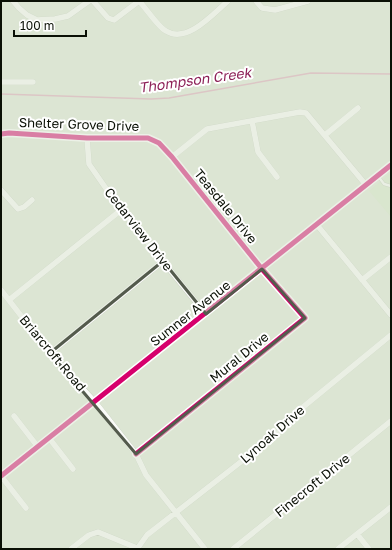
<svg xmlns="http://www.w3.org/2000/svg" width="392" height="550" font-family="'Golos Text',sans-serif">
<rect width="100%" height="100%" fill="#dce5d3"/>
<path fill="#d6e6c7" d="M391,172v45l-22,-26z"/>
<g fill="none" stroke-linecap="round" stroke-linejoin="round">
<path stroke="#dc9fb4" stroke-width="1.5" d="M1,94l150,5 18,-1 142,-25 80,1"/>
<g stroke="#bcc3b5" stroke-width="3.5">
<path id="lane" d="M378,176l6,8 7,2"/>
</g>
<g stroke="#bcc3b5" stroke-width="6">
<path id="street" d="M13,1l6,7 8,7 10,5 18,-1 13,-3 21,-15
M93,1l15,17 6,2 25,-19
M139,1c7,7 19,26 27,30 21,13 47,-17 62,-30
M256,1l6,7 13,2 33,-9
M1,82h32
M252,121l6,31 19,25
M1,134l8,-1 78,5h61l11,5 13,14 90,112 43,49 -169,136
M325,135l33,-27
M87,138l2,26 32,46 85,104
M172,157l35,-28 93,-17 6,1 60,72
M1,190l17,19 6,-2 8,-7
M317,225l74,90
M362,280l29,-23
M1,290l49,63 45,49 41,52 10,21 59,74
M9,300l112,-90
M50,353l113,-92
M14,416l24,31
M49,438l24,31
M1,476l390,-311
M1,476l25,32
M357,534l12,15
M71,549l18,-14 9,-3 39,16
M137,549l10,-14 132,-103 18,-20 94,-77
M233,549l158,-128
M338,549l53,-42"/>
</g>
<use href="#lane" stroke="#fafbf8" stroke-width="2.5"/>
<use href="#street" stroke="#fafbf8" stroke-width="5.5"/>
<g stroke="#fff" stroke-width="8">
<path id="cycleway" d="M1,134l8,-1 78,5h61l11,5 13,14 90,112 43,49 -169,136
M1,476l390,-311"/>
</g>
<use href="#cycleway" stroke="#d6006c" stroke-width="5"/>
</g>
<path d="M0 0H392V550H0ZM163,261l43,53 56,-45 43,49 -169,136 -86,-101z" fill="#dce5d3" fill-opacity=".55" fill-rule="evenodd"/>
<path fill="none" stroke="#545b4d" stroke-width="3" stroke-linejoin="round" d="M163,261l43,53 56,-45 43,49 -169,136 -86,-101z"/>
<g text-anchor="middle" stroke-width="4" stroke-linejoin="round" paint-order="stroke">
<g font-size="13" fill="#0a1005" stroke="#fff">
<text transform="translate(79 124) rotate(2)" y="5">Shelter Grove Drive</text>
<text transform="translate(226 206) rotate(51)" y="5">Teasdale Drive</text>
<text transform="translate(139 229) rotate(52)" y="5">Cedarview Drive</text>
<text transform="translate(190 313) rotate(-38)" y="5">Sumner Avenue</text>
<text transform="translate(53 353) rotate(50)" y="5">Briarcroft Road</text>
<text transform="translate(239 357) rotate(-39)" y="5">Mural Drive</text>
<text transform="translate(272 434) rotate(-41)" y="5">Lynoak Drive</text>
<text transform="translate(312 485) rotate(-39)" y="5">Finecroft Drive</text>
</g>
<g font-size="14" font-style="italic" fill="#8d2158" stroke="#fff">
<text transform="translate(195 80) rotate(-8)" y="5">Thompson Creek</text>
</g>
</g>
<rect width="392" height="550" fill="none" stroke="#0a1005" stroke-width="4"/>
<path d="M14 30v6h72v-6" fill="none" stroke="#0a1005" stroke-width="2"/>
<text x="20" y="30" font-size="12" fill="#0a1005" stroke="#ffffff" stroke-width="3" paint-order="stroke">100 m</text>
</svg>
